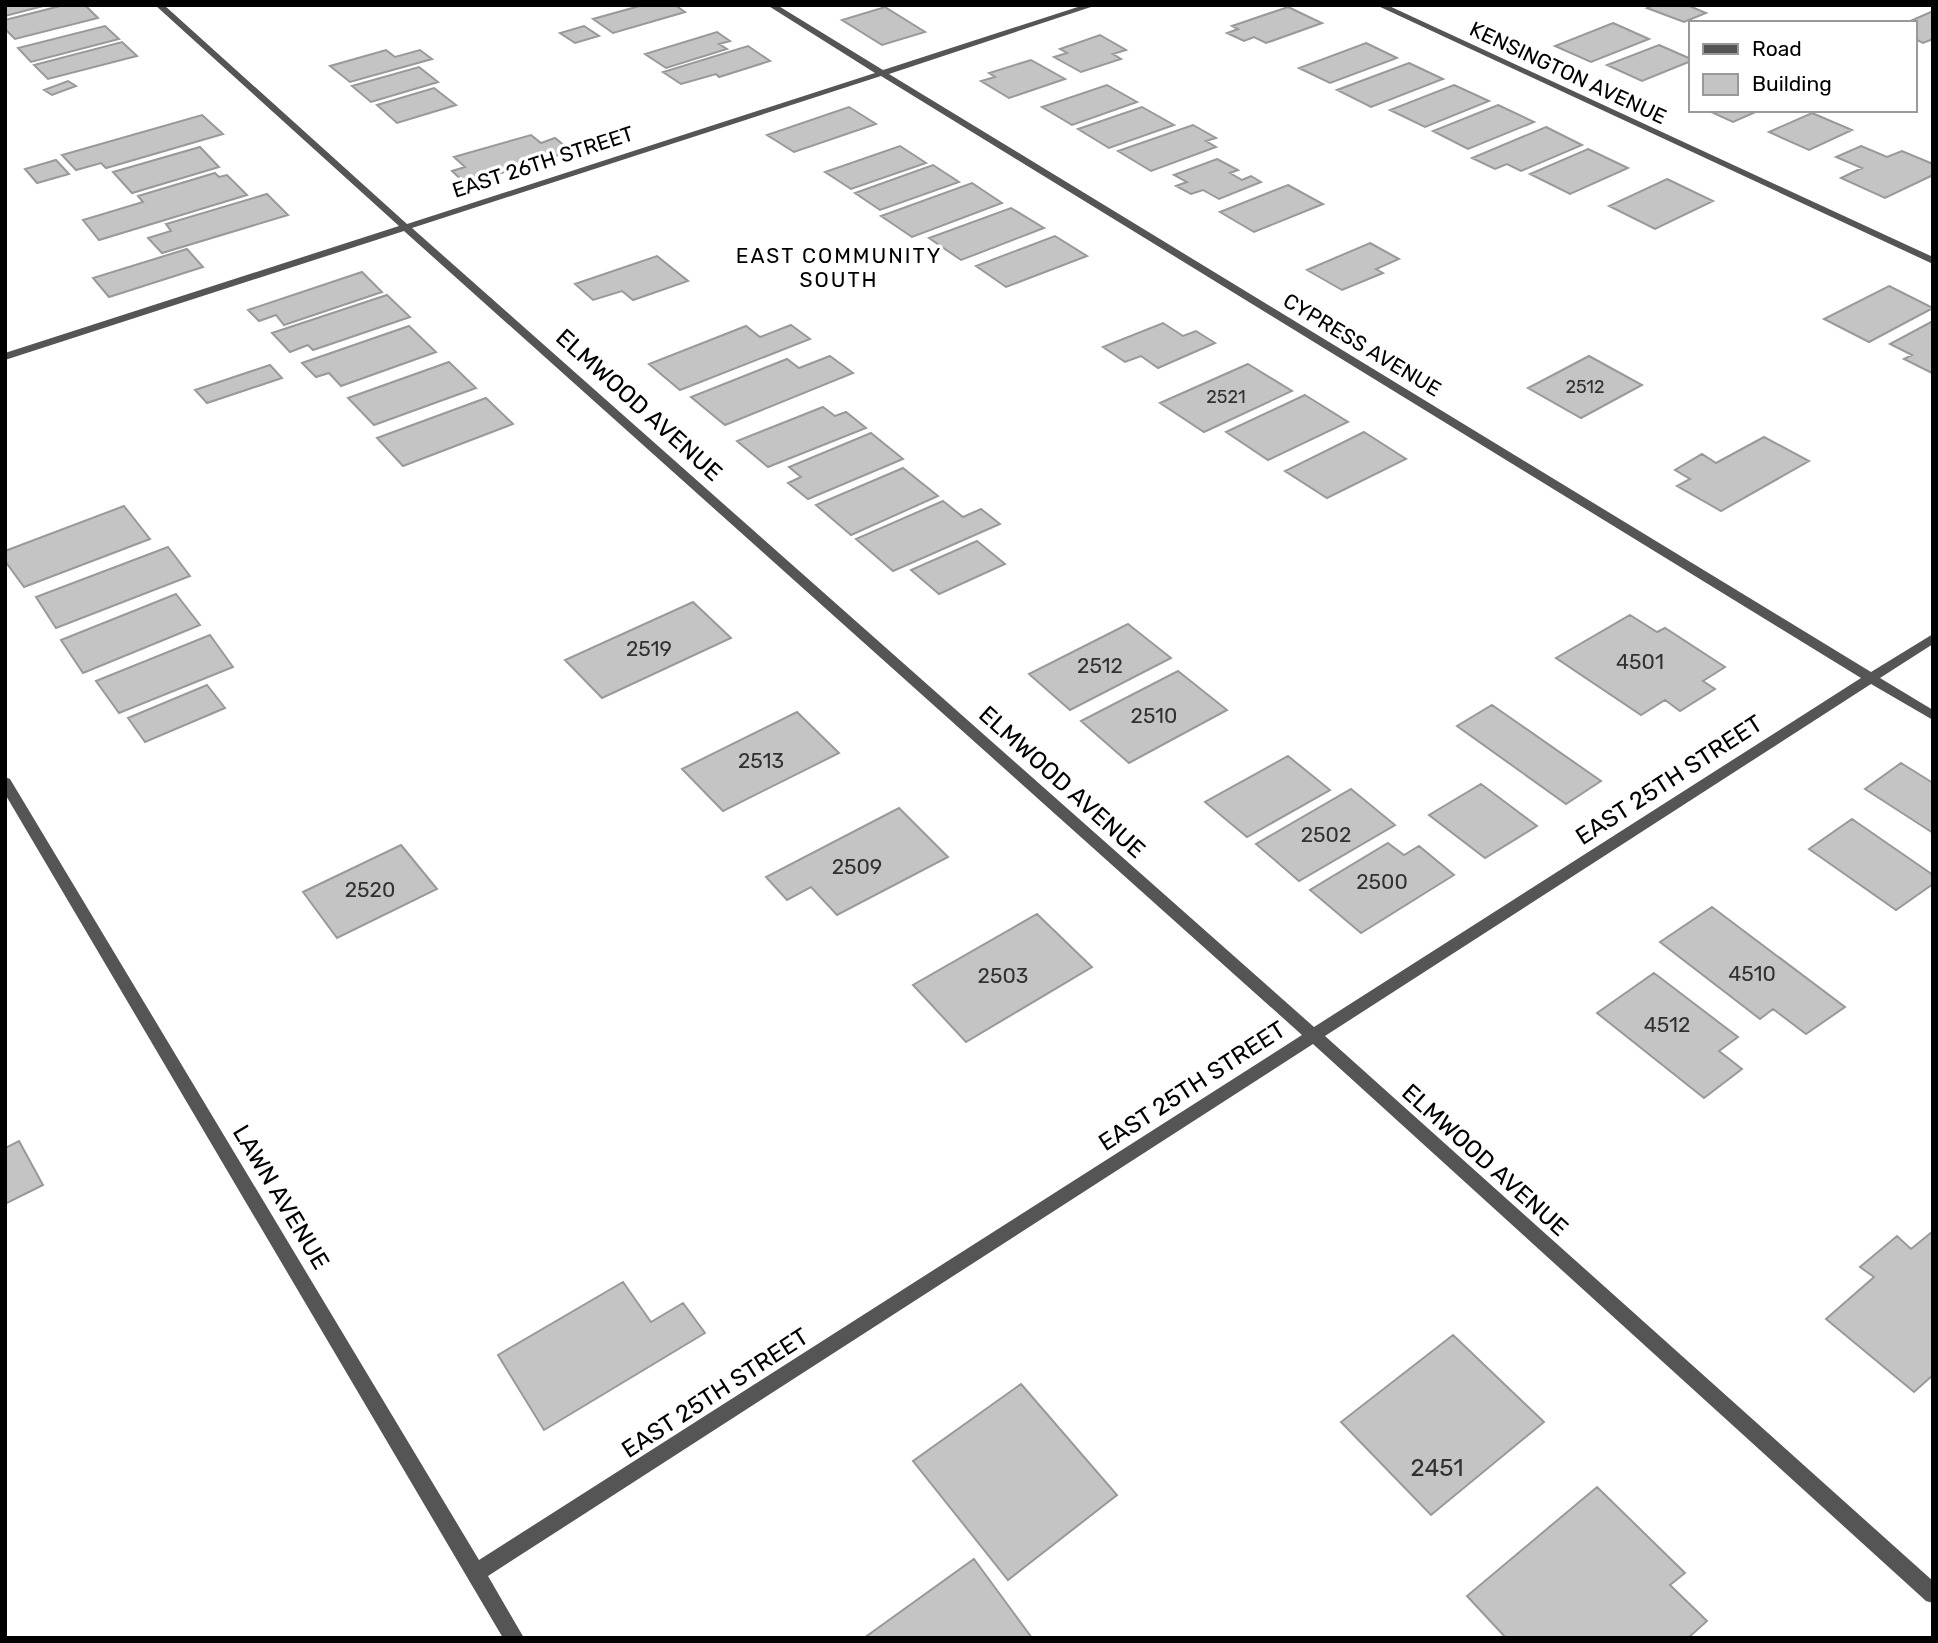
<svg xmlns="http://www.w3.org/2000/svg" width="1938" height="1643" font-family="Rubik,sans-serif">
<rect width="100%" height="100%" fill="#fff"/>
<path fill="#c4c4c4" stroke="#999" stroke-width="2" d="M5,5h42l-42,11z
M64,5h21l13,13 -83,21 -10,-10v-9z
M643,5h32l10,7 -72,21 -20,-14z
M1653,5h34l19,8 -22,9 -37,-14z
M885,7l40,25 -43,13 -40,-25z
M1288,7l34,16 -56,20 -12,-6 -10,4 -17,-8 11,-4 -6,-3z
M1933,11v28l-10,4 -8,-4v-16h-9z
M1613,23l36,16 -58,23 -36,-16z
M105,26l14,13 -88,23 -13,-14z
M584,26l15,10 -24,7 -15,-10z
M717,32l13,9 -11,3 8,5 -61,19 -21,-14z
M1100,35l26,15 -13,4 8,5 -40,13 -27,-15 13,-4 -7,-4z
M122,42l15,14 -89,23 -14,-14z
M1366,43l31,15 -67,25 -31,-15z
M1659,45l32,14v2l-49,20 -35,-16z
M748,46l22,15 -51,16 -3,-3 -35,10 -18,-12z
M386,50l9,7 25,-7 12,9 -82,23 -20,-16z
M1031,60l34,19 -56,19 -28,-17 14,-4 -6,-4z
M1409,63l34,16 -72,28 -34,-17z
M419,67l19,15 -67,20 -19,-16z
M68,81l8,5 -24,9 -8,-5z
M1107,85l30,17 -65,23 -30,-18z
M1454,85l35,16 -64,26 -35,-17z
M434,88l22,17 -59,18 -20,-18z
M1498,105l36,17 -66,27 -35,-18z
M849,107l27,17 -82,28 -27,-17z
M1142,107l32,18 -65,23 -31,-19z
M1707,110h53l-27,12z
M1812,113l40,17 -43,20 -40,-18z
M202,115l21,19 -117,34 -5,-5 -25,7 -14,-15z
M1193,125l23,13 -10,3 10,6 -65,24 -33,-20z
M1546,127l36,18 -61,26 -14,-7 -12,5 -23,-11z
M531,135l10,8 14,-5 16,13 -105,33 -14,-13 13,-4 -11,-10z
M900,146l26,17 -75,26 -26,-17z
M1861,146l26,11 15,-6 31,13v11l-48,23 -44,-20 21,-10 -26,-11z
M200,147l19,20 -87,26 -19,-21z
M1588,149l40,19 -58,26 -40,-20z
M1217,159l21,11 -8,3 12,7 9,-4 10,6 -42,17 -16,-9 -12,4 -15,-8 11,-4 -13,-7z
M56,160l13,14 -32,9 -12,-14z
M933,165l26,17 -79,28 -25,-17z
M215,173l4,4 8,-2 20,20 -148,45 -16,-20 60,-18 -5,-6z
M1667,179l46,22 -58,28 -46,-23z
M972,183l30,20 -90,34 -31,-21z
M1288,185l35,19 -69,28 -34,-20z
M267,194l21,21 -126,38 -14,-15 23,-7 -5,-7z
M1011,208l33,20 -83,32 -32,-22z
M1055,236l32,20 -81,31 -30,-21z
M1370,243l29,16 -23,10 7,4 -41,17 -35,-20z
M187,249l16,18 -94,30 -16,-19z
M657,256l31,25 -55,19 -11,-9 -29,9 -18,-16z
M362,272l20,20 -98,33 -8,-10 -17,6 -11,-11z
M1889,286l44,22 -64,34 -45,-23z
M387,295l23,22 -97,33 -5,-5 -18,7 -18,-19z
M1933,321v51l-1,1 -28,-14 8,-4 -22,-11z
M1163,323l20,13 13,-5 19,12 -57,25 -17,-12 -16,6 -22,-15z
M791,325l19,14 -130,51 -31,-26 97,-38 14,11z
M409,326l27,26 -95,34 -12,-13 -13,4 -14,-14z
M830,356l23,17 -128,52 -34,-28 96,-38 12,9z
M1589,356l53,29 -61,33 -53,-30z
M449,362l27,26 -102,37 -26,-27z
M1248,364l44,27 -88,41 -44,-29z
M270,365l12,13 -75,25 -12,-13z
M1305,395l43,27 -80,38 -42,-28z
M486,398l27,26 -110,42 -26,-28z
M823,407l12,9 11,-4 20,16 -98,39 -31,-26z
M1364,432l42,27 -79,39 -42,-27z
M871,433l32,26 -95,40 -20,-16 13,-6 -12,-10z
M1764,437l45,24 -88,50 -44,-25 13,-7 -15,-9 27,-16 14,9z
M903,468l35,28 -87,39 -35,-30z
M943,501l20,16 18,-8 19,15 -107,47 -37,-32z
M124,506l26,33 -126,48 -19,-26v-10z
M977,541l28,23 -66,30 -28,-24z
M168,547l22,29 -134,52 -20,-31z
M176,594l24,31 -117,48 -22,-33z
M693,602l38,36 -129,60 -37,-38z
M1630,615l27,17 8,-4 60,39 -22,14 12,8 -35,22 -15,-11 -24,15 -85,-57z
M1128,624l43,34 -101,52 -41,-36z
M210,635l23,32 -114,46 -23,-32z
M1178,671l49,39 -98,53 -48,-42z
M207,685l18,23 -80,34 -17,-24z
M1492,705l109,76 -35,23 -109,-78z
M797,712l42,41 -116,58 -41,-42z
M1288,756l42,34 -83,47 -42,-35z
M1901,763l32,20v50l-68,-44z
M1481,784l56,42 -52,32 -56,-43z
M1351,789l44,36 -96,56 -43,-37z
M899,808l49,49 -111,58 -26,-28 -24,13 -21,-23z
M1852,819l81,56v9l-37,26 -87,-61z
M1388,843l16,12 15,-9 35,29 -93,58 -51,-43z
M401,845l36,44 -100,49 -34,-46z
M1712,907l133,100 -39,27 -33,-25 -13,10 -100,-77z
M1037,914l55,53 -126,75 -53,-57z
M1654,973l84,64 -19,14 23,18 -38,29 -107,-85z
M19,1141l24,44 -38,19v-56z
M1933,1231v144l-19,17 -88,-73 48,-42 -14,-10 37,-31 14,13z
M623,1282l28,40 32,-19 22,30 -161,97 -46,-75z
M1453,1335l91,87 -113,93 -90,-93z
M1021,1384l96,111 -109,85 -95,-119z
M1597,1487l88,86 -15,12 37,36 -19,17h-182l-39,-42z
M974,1559l58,79h-168z"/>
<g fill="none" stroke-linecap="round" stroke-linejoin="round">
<path fill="#555" fill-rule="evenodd" d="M155,5h9l243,219 468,-151 -108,-68h10l106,65 201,-65h13l-208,69 982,598 62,-38v10l-53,34 53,32v10l-62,-36 -546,352 608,545v22l-7,-2 -613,-557 -825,532 36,62h-21l-498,-844v-17l5,2 469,781 823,-525 -898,-804 -399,129v-7l394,-127zM881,76l980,602 -547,349 -902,-799z
M1376,5h11l546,252v7z"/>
</g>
<g text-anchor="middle" stroke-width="7" stroke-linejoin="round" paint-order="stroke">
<g font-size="18" fill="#313131">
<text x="1585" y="393">2512</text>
<text x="1226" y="403">2521</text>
</g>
<g font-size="21" fill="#000" stroke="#fff">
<text transform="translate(1568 73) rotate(25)" y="7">KENSINGTON AVENUE</text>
<text transform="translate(543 162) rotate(-18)" y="7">EAST 26TH STREET</text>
<text transform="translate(1362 345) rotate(31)" y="7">CYPRESS AVENUE</text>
</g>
<g font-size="21" letter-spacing="2" fill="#000" stroke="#fff">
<text x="839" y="263">EAST COMMUNITY<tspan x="839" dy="24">SOUTH</tspan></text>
</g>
<g font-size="21" fill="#313131">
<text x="649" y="656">2519</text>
<text x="1640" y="669">4501</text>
<text x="1100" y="673">2512</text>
<text x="1154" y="723">2510</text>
<text x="761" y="768">2513</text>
<text x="1326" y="842">2502</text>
<text x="857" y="874">2509</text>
<text x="1382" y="889">2500</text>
<text x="370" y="897">2520</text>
<text x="1752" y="981">4510</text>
<text x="1003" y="983">2503</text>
<text x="1667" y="1032">4512</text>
</g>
<g font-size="24" fill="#000" stroke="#fff">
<text transform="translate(639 405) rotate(42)" y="8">ELMWOOD AVENUE</text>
<text transform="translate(1669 780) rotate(-33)" y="8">EAST 25TH STREET</text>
<text transform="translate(1062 782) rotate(42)" y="8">ELMWOOD AVENUE</text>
<text transform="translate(1192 1086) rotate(-33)" y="8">EAST 25TH STREET</text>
<text transform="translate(1485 1160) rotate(42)" y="8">ELMWOOD AVENUE</text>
<text transform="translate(281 1197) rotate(59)" y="8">LAWN AVENUE</text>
<text transform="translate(715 1393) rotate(-33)" y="8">EAST 25TH STREET</text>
</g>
<g font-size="24" fill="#313131">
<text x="1437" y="1476">2451</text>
</g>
</g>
<rect width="1938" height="1643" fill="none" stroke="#000000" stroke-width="14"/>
<rect x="1689" y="21" width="228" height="91" fill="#ffffff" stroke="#999999" stroke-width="2"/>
<rect x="1703" y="44" width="35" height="10" fill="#555555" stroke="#999999" stroke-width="2"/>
<text x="1752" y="56" font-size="21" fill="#000000">Road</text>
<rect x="1703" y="74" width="35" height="21" fill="#c4c4c4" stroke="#999999" stroke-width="2"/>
<text x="1752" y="91" font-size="21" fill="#000000">Building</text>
</svg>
